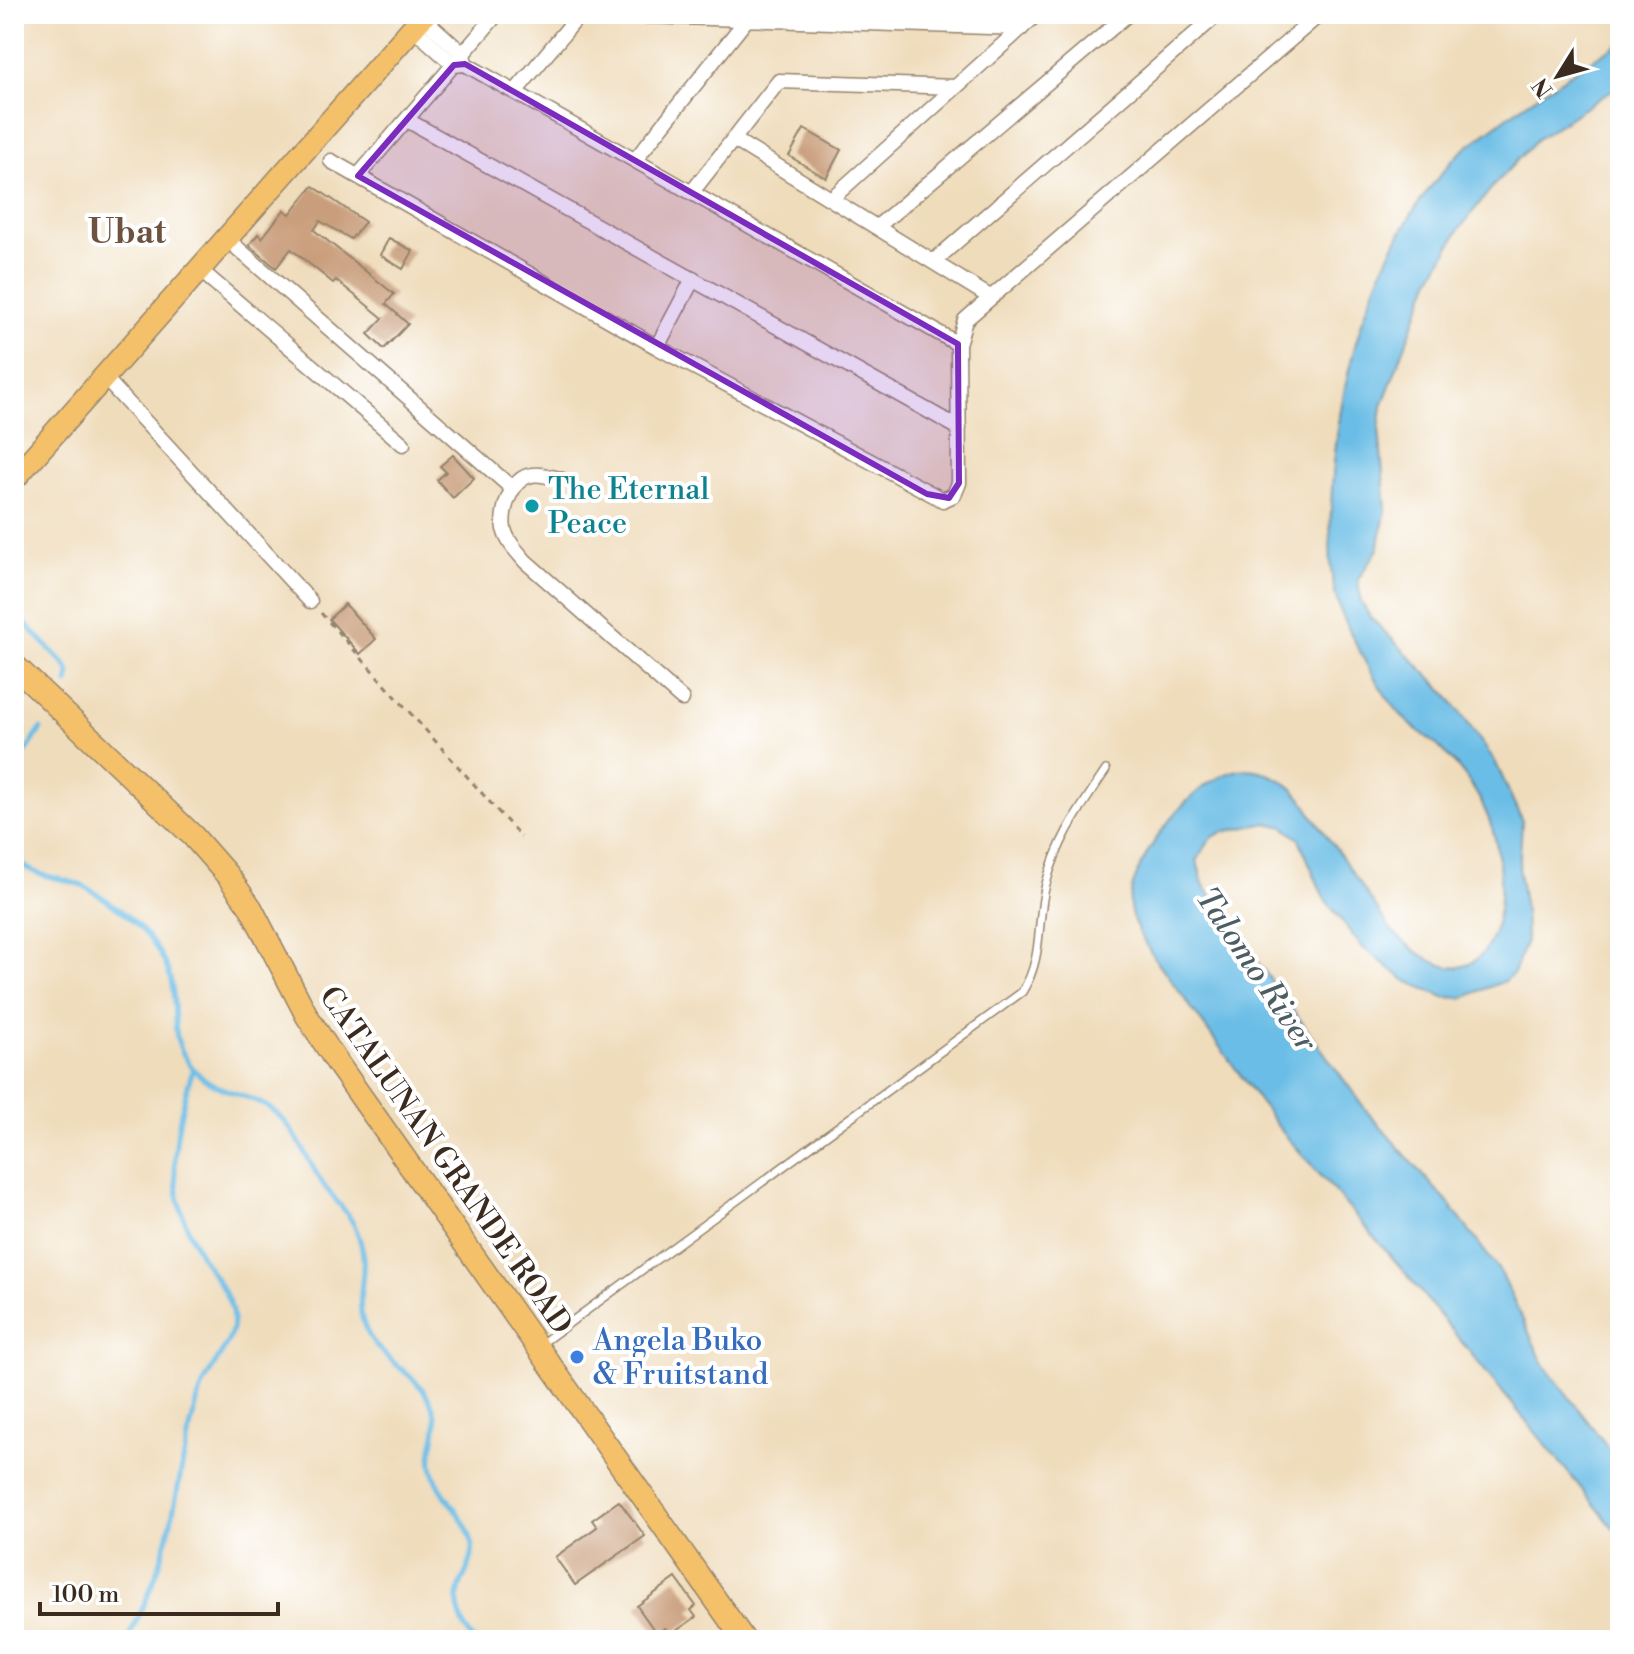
<svg xmlns="http://www.w3.org/2000/svg" width="1634" height="1654" font-family="'Libre Bodoni',serif">
<rect width="100%" height="100%" fill="#fff"/>
<filter id="ink" filterUnits="userSpaceOnUse"><feTurbulence type="fractalNoise" baseFrequency=".0125" numOctaves="2"/><feDisplacementMap in="SourceGraphic" scale="16" xChannelSelector="R" yChannelSelector="G"/><feConvolveMatrix kernelMatrix="1 2 1 2 8 2 1 2 1" color-interpolation-filters="sRGB"/></filter>
<filter id="wash" filterUnits="userSpaceOnUse"><feTurbulence type="fractalNoise" baseFrequency=".006" numOctaves="4" result="noise"/><feDisplacementMap in="SourceGraphic" scale="32" xChannelSelector="R" yChannelSelector="G"/><feGaussianBlur stdDeviation="1.8" result="paint"/><feColorMatrix in="noise" values="0 0 0 0 0 0 0 0 0 0 0 0 0 0 0 0 0 1.4 0 .05"/><feComposite in="paint" operator="in"/></filter>
<g filter="url(#wash)">
<rect width="100%" height="100%" fill="#efdcbb"/>
<path fill="#6bbde6" stroke="#537482" stroke-width="2" d="M1620,43v42l-83,54 -43,46 -36,46 -28,50 -48,125 -3,23 7,80 -8,40 -20,30 3,23 9,15 76,76 49,68 27,60 -3,51 6,38 1,30 -12,33 -9,8 -43,17 -18,-1 -38,-16 -44,-34 -38,-49 -25,-59 -15,-12 -17,-4 -45,9 -12,7 -13,22 6,23 19,29 147,201 80,90 52,69 42,90 77,100v73l-218,-267 -123,-141 -130,-178c-8,-15 -21,-34 -19,-51 6,-48 79,-147 133,-127 10,4 23,10 31,18 10,9 17,24 25,35 25,34 49,70 72,105 16,15 44,40 68,37 51,-8 45,-104 33,-139 -10,-31 -28,-57 -52,-80 -11,-11 -26,-18 -37,-31 -25,-27 -43,-64 -59,-98 -17,-36 -14,-72 -13,-112 5,-122 37,-253 121,-346 10,-12 25,-21 38,-31 41,-32 85,-60 130,-87z"/>
<g fill="none" stroke-linecap="round" stroke-linejoin="round">
<path stroke="#6bbde6" stroke-width="5" d="M14,31v69
M14,612l52,54 4,8 -2,9
M14,770l27,-41
M14,854c13,25 47,22 69,32 18,9 34,21 49,34 19,18 36,41 40,66 6,32 -3,51 19,80 21,28 59,26 84,46 23,19 33,51 50,75 10,13 22,24 29,38 22,45 -4,68 12,105 13,28 46,41 61,66 21,35 -2,44 6,75 7,25 31,43 38,68 10,37 -36,45 2,101
M127,1640c15,-29 28,-58 37,-90 15,-52 19,-108 37,-159 8,-25 32,-45 32,-71 -1,-25 -20,-43 -32,-64 -37,-65 -30,-118 -8,-187"/>
</g>
<g id="blocks">
<path fill="#c99e7b" d="M804,129l37,21 -15,28 -37,-22z
M313,186l52,36 -14,17 -31,-18 -6,9 80,64 -8,10 22,20 -24,25 -16,-15 15,-16 -47,-38 -3,3 -42,-34 -15,19 -27,-23 9,-11 4,4 22,-28 6,4z
M389,238l24,13 -10,18 -23,-14z
M453,455l21,23 -21,20 -16,-18 9,-8 -6,-6z
M345,604l31,35 -16,15 -31,-35z
M619,1501l26,35 -70,49 -20,-28 42,-30 -5,-7z
M676,1578l20,28 -5,4 5,7 -26,18 -5,-7 -8,6 -20,-28z"/>
</g>
</g>
<g filter="url(#ink)">
<use href="#blocks" fill-opacity="0" stroke="#95836c" stroke-width="2"/>
<g fill="none" stroke-linecap="round" stroke-linejoin="round">
<g stroke="#95836c" stroke-width="10">
<path id="lane" d="M538,1346l484,-354c22,-34 14,-70 24,-108 12,-46 34,-75 60,-114"/>
</g>
<g stroke="#95836c" stroke-width="17">
<path id="street" d="M583,14l439,14
M422,17l41,37 2,9
M413,28l41,37 11,-1 493,280
M515,92l65,-78
M407,120l552,308
M733,139l257,158
M635,160l112,-141
M331,161l326,186 286,153 11,-5 5,-12 -1,-139 7,-24 355,-306
M358,176l139,-162
M692,192l87,-111 177,6
M831,199l206,-185
M877,227l251,-213
M227,239l286,250
M933,262l285,-248
M200,270l203,174
M657,347l36,-68
M104,377l206,224
M563,480c-10,-2 -21,-7 -31,-5 -21,3 -31,36 -28,54 3,13 13,22 21,32l157,138"/>
</g>
<g stroke="#95836c" stroke-width="25">
<path id="primary" d="M14,479l411,-465
M14,665l179,171 35,40 23,32 56,108 31,48 406,576"/>
</g>
<path stroke="#95836c" stroke-width="3" stroke-dasharray="6 6" stroke-linecap="butt" d="M321,613l200,224
M14,1423l8,-7"/>
<use href="#lane" stroke="#fff" stroke-width="7"/>
<use href="#street" stroke="#fff" stroke-width="14"/>
<use href="#primary" stroke="#f4c16a" stroke-width="22"/>
</g>
</g>
<path fill="#7b2cbf" fill-opacity="0.2" stroke="#7b2cbf" stroke-width="6" stroke-linejoin="round" d="M465,64l493,280 1,139 -10,15 -22,-4 -569,-318 96,-111z"/>
<circle fill="#0f9aa8" stroke="#fff" stroke-width="3" cx="532" cy="506" r="8"/>
<circle fill="#3f7fe0" stroke="#fff" stroke-width="3" cx="577" cy="1357" r="8"/>
<g text-anchor="middle" stroke-width="8" stroke-linejoin="round" paint-order="stroke">
<g font-size="30" fill="#0d838f" stroke="#fff" text-anchor="start">
<text x="548" y="499">The Eternal<tspan x="548" dy="34">Peace</tspan></text>
</g>
<g font-size="30" fill="#3b2a1e" stroke="#fff">
<text transform="translate(446 1160) rotate(55)" y="10">CATALUNAN GRANDE ROAD</text>
</g>
<g font-size="30" fill="#366cbe" stroke="#fff" text-anchor="start">
<text x="593" y="1350">Angela Buko<tspan x="593" dy="34">&amp; Fruitstand</tspan></text>
</g>
<g font-size="32" font-style="italic" fill="#4c5d64" stroke="#fff">
<text transform="translate(1257 969) rotate(56)" y="11">Talomo River</text>
</g>
<g font-size="34" font-weight="bold" fill="#6d533f" stroke="#fff">
<text x="127" y="243">Ubat</text>
</g>
</g>
<rect width="1634" height="1654" fill="none" stroke="#fff" stroke-width="48"/>
<g transform="translate(1558 76) rotate(233)" stroke="#ffffff" stroke-width="6" paint-order="stroke">
<path d="M0-6L14 30L0 20L-14 30Z" fill="#3b2a1e"/>
<text y="-12" font-size="22" font-weight="bold" text-anchor="middle" fill="#3b2a1e">N</text>
</g>
<path d="M40 1602v12h238v-12" fill="none" stroke="#3b2a1e" stroke-width="4"/>
<text x="52" y="1602" font-size="24" fill="#3b2a1e" stroke="#ffffff" stroke-width="6" paint-order="stroke">100 m</text>
</svg>
